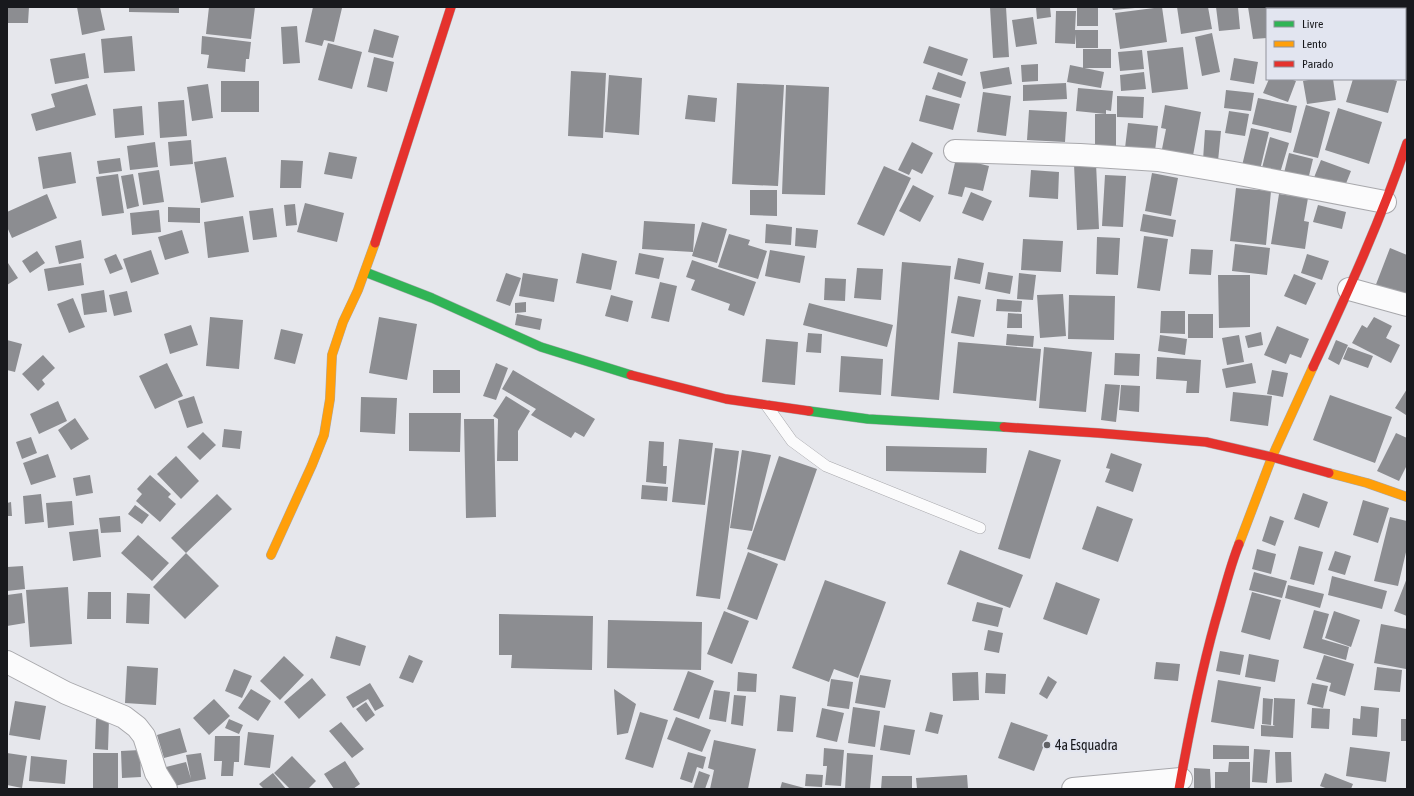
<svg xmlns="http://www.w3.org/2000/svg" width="1414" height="796" font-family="'Asap Condensed',sans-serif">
<rect width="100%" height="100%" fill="#e6e7ec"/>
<path fill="#8c8d91" d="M7,7h22l-1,16h-21z
M77,7h23l5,23 -23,5z
M129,7h50v6l-50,-1z
M209,7h46l-4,32 -45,-5z
M313,7l29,1 -8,34 -10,-2 -2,6 -17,-4z
M990,7h16l3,50 -16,1z
M1036,7h14l1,10 -14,2z
M1112,7h23v1l-22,2z
M1162,7l5,35 -47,7 -5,-36z
M1177,7h31l4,22 -31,5z
M1216,7h22l2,22 -21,2z
M1248,7h25l1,2h-7v29l-14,1z
M1287,7h30l1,2h-30z
M1336,7h28v2h-28z
M1077,8h21v18h-21z
M1056,11h20l-1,19h23v18h-22v-14l-1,10 -20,-1z
M1033,17l4,27 -21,3 -4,-27z
M297,26l3,37 -17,1 -2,-37z
M374,29l25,7 -6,22 -25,-6z
M1212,33l8,39 -18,4 -7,-39z
M132,36l3,35 -31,2 -3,-34z
M202,36l49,6 -2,17h-3l-1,13 -38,-4 2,-13 -8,-1z
M328,43l34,9 -10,37 -34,-9z
M929,46l39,13 -6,17 -39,-13z
M1183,47l5,42 -36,4 -5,-42z
M1083,49h28v19h-28z
M1142,50l2,19 -24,2 -2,-19z
M85,53l4,25 -34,6 -5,-25z
M374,57l20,5 -7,30 -20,-5z
M1234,58l24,4 -4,22 -24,-4z
M1038,64v17l-16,1 -1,-17z
M1070,65l34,7 -3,16 -34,-6z
M1009,67l3,17 -29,5 -3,-17z
M571,71l35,2 -3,65 -35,-2z
M938,72l28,10 -5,16 -29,-9z
M1144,72l2,17 -25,2 -1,-16z
M609,75l33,3 -3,57 -34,-3z
M1269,79h21l6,2 -8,21 -25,-9z
M1314,79h19l3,21 -29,4 -4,-23z
M1353,79h37l7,2 -9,32 -42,-11z
M221,81h38v31h-38z
M737,83l47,2 -6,101 -46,-2z
M1066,83l1,16 -44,2v-16z
M87,84l9,31 -60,16 -5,-17 24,-7 -4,-13z
M208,84l5,34 -21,3 -5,-34z
M786,85l43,2 -4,108 -43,-1z
M1078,88l35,3 -2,20 -5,-1v4l-30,-3z
M1226,90l28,3 -3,18 -27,-3z
M983,92l28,4 -5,40 -29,-4z
M688,95l29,3 -2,24 -30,-3z
M926,95l34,9 -7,26 -34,-9z
M1117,96l27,1 -1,21 -26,-1z
M1258,98l39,8 -6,27 -39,-9z
M184,100l3,36 -27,2 -2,-36z
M1165,105l36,7 -9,49 -31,-7 5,-25 -5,-1z
M1306,105l24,7 -12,46 -25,-6z
M142,106l2,29 -29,3 -2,-29z
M1338,108l44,14 -13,42 -44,-14z
M1029,110l38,2 -2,30 -38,-2z
M1229,111l20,3 -4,22 -20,-3z
M1095,114h21v32h-21z
M1128,123l30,3 -3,25 -30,-3z
M1251,128l18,4 -10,42 -18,-4z
M1205,130l16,1 -3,30 -15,-1z
M1270,137l19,6 -9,30 -18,-5z
M191,140l2,24 -23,2 -2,-24z
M155,142l3,25 -28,3 -3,-24z
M912,142l21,11 -11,21 -10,-5 -3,6 -11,-5z
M71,152l5,31 -33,6 -5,-32z
M329,152l28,5 -5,22 -28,-5z
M1289,153l24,6 -6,25 -24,-7z
M226,157l8,40 -33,6 -7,-41z
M120,158l2,13 -23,3 -2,-13z
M956,158l33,8 -6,25 -18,-4 -3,10 -14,-3z
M281,160l22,1 -2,27h-21z
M1321,160l30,11 -8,20 -30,-11z
M1096,163l3,66 -22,1 -3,-66z
M884,166l27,12 -27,58 -27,-12z
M159,170l5,32 -21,3 -5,-32z
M1031,170l28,2 -1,27 -29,-2z
M1152,173l26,5 -7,38 -26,-5z
M118,174l6,39 -22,3 -6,-39z
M133,174l6,32 -12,3 -6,-33z
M1105,175l21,1 -3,51 -21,-1z
M913,185l21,11 -14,26 -21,-11z
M1236,188l35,3 -5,54 -36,-4z
M750,190h27v26l-27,-1z
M971,192l21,9 -9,20 -21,-8z
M47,194l10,24 -45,20 -5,-11v-15z
M1279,194l29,4 -4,23 5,1 -4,27 -34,-5z
M305,203l39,10 -7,29 -40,-10z
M295,204l2,21 -11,1 -2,-21z
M1318,205l28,7 -4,17 -29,-7z
M168,207l32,1v15l-32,-1z
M273,208l4,29 -24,3 -4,-29z
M159,210l2,22 -29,3 -2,-22z
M1143,214l33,6 -3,17 -33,-6z
M243,216l6,36 -41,6 -4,-36z
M644,221l51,3 -2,28 -51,-3z
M702,222l25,7 -10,34 -25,-7z
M766,224l26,3 -1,18 -26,-2z
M796,228l22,2 -2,18 -21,-2z
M182,230l7,23 -24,7 -7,-23z
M729,234l21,6 -2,5 19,6 -9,28 -40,-12z
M1144,236l24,3 -8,52 -23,-3z
M1097,237l23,1 -2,37 -22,-1z
M1023,239l40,2 -2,31 -40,-2z
M81,240l3,18 -25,6 -4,-18z
M1235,244l35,4 -3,27 -35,-4z
M1390,248l17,7v44l-32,-12z
M1191,249l22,1 -2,25 -22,-1z
M151,250l8,24 -28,9 -8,-24z
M770,250l35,6 -5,27 -35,-7z
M37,251l8,12 -15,10 -8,-12z
M582,253l35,8 -6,29 -35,-7z
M639,253l25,5 -5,21 -24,-5z
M116,254l7,15 -13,5 -6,-15z
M1307,254l22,7 -7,19 -21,-7z
M958,258l26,5 -4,21 -26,-5z
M692,260l64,22 -12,34 -16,-6 2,-6 -39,-14 4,-10 -9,-3z
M902,262l49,4 -12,134 -48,-4z
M8,263l10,15 -11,7v-21z
M81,263l3,22 -36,6 -4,-22z
M857,268l26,1 -2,31 -27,-2z
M988,272l25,4 -3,18 -25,-5z
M506,273l15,5 -11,28 -14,-5z
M523,273l35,6 -4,23 -35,-6z
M1019,273l17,2 -3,25 -16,-1z
M1294,274l22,9 -10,22 -22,-9z
M1218,275h32v52l-31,1z
M825,278l21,1 -1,22 -21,-1z
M660,282l17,4 -8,36 -18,-4z
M104,290l3,22 -23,3 -3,-21z
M127,291l5,21 -18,4 -5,-21z
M1063,294l3,42 -26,2 -3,-43z
M611,295l22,6 -5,21 -23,-6z
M1069,295l46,1 -1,44 -46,-1z
M958,296l23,4 -7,37 -23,-4z
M73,298l12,29 -16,6 -12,-29z
M997,299l25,2 -1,11 -25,-1z
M526,302v10l-11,1v-10z
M809,303l84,22 -6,22 -84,-22z
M1161,311h24v23l-25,-1z
M1008,313l14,1v14h-15z
M517,314l25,5 -2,11 -25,-5z
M1188,314h25v24h-25z
M210,317l33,3 -4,49 -33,-3z
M379,317l38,7 -10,56 -38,-7z
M1374,317l18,9 -6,12 14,7 -9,18 -39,-20 10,-18 5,3z
M191,325l7,20 -28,9 -6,-20z
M1277,326l32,13 -8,19 -11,-4 -4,10 -22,-9z
M281,329l22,5 -8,30 -21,-5z
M1261,332l2,13 -15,3 -3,-12z
M808,333l14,1 -1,19 -15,-1z
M1007,334l27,2 -1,11 -27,-2z
M1160,335l27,4 -2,16 -27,-4z
M1239,335l5,27 -17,3 -5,-27z
M766,339l32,3 -3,43 -33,-3z
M7,340l15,4 -7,28 -8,-2z
M1336,340l12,5 -9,20 -11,-6z
M958,342l83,7 -5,52 -83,-8z
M1044,347l48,5 -6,60 -47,-4z
M1348,347l25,9 -5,12 -25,-9z
M1115,353l25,1 -1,22 -25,-1z
M43,355l12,13 -13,12 3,4 -7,7 -16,-17z
M841,356l42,3 -2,36 -42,-3z
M1157,357l44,3 -2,33h-13l1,-12 -31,-2z
M167,363l16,33 -28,13 -16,-33z
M496,363l12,5 -12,32 -13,-4z
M1252,363l4,20 -30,5 -4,-19z
M433,370h27v23h-27z
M513,370l82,49 -11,18 -9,-5 -4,6 -40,-23 5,-6 -34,-20z
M1272,370l16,3 -5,24 -16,-3z
M1105,384l15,1 -4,37 -15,-2z
M1121,385l19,1 -1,26 -20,-2z
M1407,389v25l-1,1 -11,-7z
M1233,392l39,4 -4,30 -38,-5z
M1330,395l62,22 -17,46 -62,-23z
M194,396l9,27 -16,5 -9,-27z
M506,396l24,15 -12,20v30h-21l1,-42 -5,-3z
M361,397l36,1 -2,36 -35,-2z
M58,401l9,20 -28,13 -9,-20z
M409,413h52l-1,39 -51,-1z
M75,418l14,21 -18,11 -13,-20z
M464,419h30l2,98 -30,1z
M224,429l18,2 -2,18 -18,-2z
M203,432l13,13 -16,15 -13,-13z
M1396,433l11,5v27l-8,16 -22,-10z
M31,437l6,16 -15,6 -6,-17z
M679,439l34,4 -8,62 -33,-3z
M649,441l15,1 -1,24h4l-1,18 -20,-2z
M886,446l101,2 -1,25 -100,-2z
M715,448l24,3 -19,148 -24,-3z
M742,450l29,5 -19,76 -22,-3z
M1029,450l32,10 -31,99 -32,-10z
M1111,453l31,11 -9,28 -28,-10 5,-13 -4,-1z
M48,454l8,23 -25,8 -8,-22z
M176,456l23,25 -18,18 -24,-25z
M779,456l38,13 -32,92 -38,-12z
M90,475l3,18 -17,3 -3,-18z
M150,475l21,19 -3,3 8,7 -16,18 -24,-21 6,-7 -5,-5z
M642,485l26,2 -1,14 -26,-2z
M1303,493l25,9 -9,26 -25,-9z
M41,494l3,28 -19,2 -2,-28z
M217,494l15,15 -46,44 -15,-15z
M1363,500l26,8 -11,35 -25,-8z
M72,501l2,24 -26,3 -2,-25z
M11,502l1,14h-5v-13z
M135,505l14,10 -7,9 -14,-10z
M1097,506l36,13 -15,43 -36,-13z
M120,516l1,16 -20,1 -2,-15z
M1270,516l14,5 -9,25 -13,-5z
M1390,517l17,4v27l-9,38 -24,-5z
M98,529l3,28 -28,4 -4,-29z
M138,535l31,28 -17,18 -31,-28z
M1299,546l24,6 -9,33 -24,-6z
M1257,549l19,5 -5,20 -19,-5z
M960,550l63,25 -13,33 -63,-24z
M1335,551l16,5 -6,19 -17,-5z
M748,552l30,12 -21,56 -30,-11z
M186,553l33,33 -34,33 -32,-32z
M23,566l2,23 -18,2v-24z
M1254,572l33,9 -5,17 -33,-8z
M1332,576l55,15 -5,18 -54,-14z
M1407,578v38l-13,-5z
M825,580l61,22 -28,76 -24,-9 -5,13 -37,-14z
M1056,582l44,17 -13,36 -44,-16z
M1288,585l36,9 -4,14 -35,-10z
M68,587l4,57 -42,3 -4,-57z
M88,592h23v27h-24z
M1252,592l29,8 -11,40 -29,-8z
M22,593l3,30 -18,3v-31z
M127,593l23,1 -1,30 -23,-1z
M977,602l26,6 -5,19 -26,-6z
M1314,610l15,4 -7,25 27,8 -3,13 -43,-12z
M724,611l25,10 -17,43 -25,-10z
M1334,611l26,9 -9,27 -26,-9z
M499,614l94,2 -1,54 -81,-2 1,-13h-13z
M608,620l94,2 -1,48 -94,-2z
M1381,624l26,5 -1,40 -32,-6z
M988,630l15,3 -4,20 -15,-3z
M336,636l30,10 -6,20 -30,-8z
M1220,651l24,4 -4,20 -24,-4z
M1249,654l30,6 -4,22 -30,-5z
M409,655l14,6 -10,22 -14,-5z
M1324,655l30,9 -9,32 -16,-5 2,-8 -15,-4z
M284,656l20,19 -24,25 -20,-19z
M1156,662l24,2 -2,17 -24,-2z
M127,666l31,2 -2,37 -31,-2z
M1377,667l25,3 -2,22 -26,-2z
M234,669l18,7 -10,22 -17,-7z
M688,671l26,10 -15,38 -26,-9z
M738,672l19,2 -1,18 -19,-1z
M978,672l1,28 -26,1 -1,-28z
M986,673l20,1 -1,20 -20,-1z
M860,675l31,5 -6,28 -30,-5z
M1048,676l9,6 -10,17 -8,-5z
M312,678l14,17 -27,24 -15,-17z
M831,679l22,3 -4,27 -22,-3z
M1218,680l43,7 -7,42 -43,-7z
M370,683l14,23 -9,5 -7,-12 -15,9 -7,-11z
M1312,683l16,3 -5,22 -16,-4z
M251,689l20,12 -13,20 -20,-13z
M614,689l22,15 -8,29 -11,2z
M714,690l16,2 -4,30 -17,-3z
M734,695l12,1 -3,30 -12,-2z
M780,695l16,2 -3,35 -16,-1z
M1263,698l10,1 -2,26 -9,-1z
M1274,698l21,1 -2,39 -32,-2v-11l14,1 -2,-1z
M214,699l16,17 -21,19 -16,-17z
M15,701l31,5 -6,34 -31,-5z
M366,702l9,13 -9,7 -10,-13z
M1361,706l18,2 -2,29 -25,-2 1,-17 7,1z
M853,707l27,4 -5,36 -27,-4z
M822,708l22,5 -7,29 -21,-5z
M1312,708l18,1 -1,20 -18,-1z
M640,712l28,8 -15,48 -28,-9z
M930,712l13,3 -5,19 -13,-3z
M676,717l35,13 -9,22 -35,-13z
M96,719h13l-1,31 -13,-1z
M229,719l14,6 -4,9 -14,-6z
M1401,719h6v22h-6z
M341,722l23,27 -12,9 -23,-27z
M1011,722l37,13 -14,36 -36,-13z
M884,725l31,5 -5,25 -30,-5z
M180,728l7,24 -23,6 -7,-23z
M248,732l26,3 -4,33 -26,-3z
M215,736h25l-1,26h-5l-1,14h-12l1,-15h-8z
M714,740l42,9 -8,40h-38l4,-19 -6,-2z
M1213,745l36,1v13h-36z
M1350,747l40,5 -4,30 -40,-6z
M824,748l20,2 -3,36 -16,-1 2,-19h-4z
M1254,749l16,1 -3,33 -15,-1z
M140,750l1,27 -19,1 -1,-27z
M688,752l18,5 -3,12 -6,-2 -5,16 -12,-4z
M1275,752h16l1,30 -16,1z
M7,753l20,3 -5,32 -15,-3z
M93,753h25v36h-25z
M201,753l5,26 -15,3 -24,6 -5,-20 24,-6 5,17 -5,-24z
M847,753l26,2 -3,34h-25z
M31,756l36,4 -2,24 -36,-3z
M292,756l24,25 -8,8h-18l-16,-16z
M345,761l15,23 -7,5h-19l-10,-15z
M1229,762h21v27h-35v-17h13z
M1194,768l16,1 1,20h-17z
M699,771l11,4 -5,14h-12z
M273,773l13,16h-22l-5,-5z
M1325,773l28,11 -2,5h-23l-8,-3z
M806,774l17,1 -1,12 -17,-1z
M967,775l1,14h-51l-1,-11z
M882,776h30v13h-31z
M782,782l26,7h-28z"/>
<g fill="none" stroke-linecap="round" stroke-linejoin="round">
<g stroke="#a8a8ac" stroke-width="12">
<path id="lane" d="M767,406l25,35 34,25 154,62"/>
</g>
<g stroke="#a8a8ac" stroke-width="24">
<path id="street" d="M1405,30l2,1
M955,151l125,4 78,5 76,13 151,29
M1349,289l58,16
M7,662l59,31 58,24 13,10 7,9 12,37 10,16
M1073,789l108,-10"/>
</g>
<g stroke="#a8a8ac" stroke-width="10">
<path id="fast" d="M365,272l67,26 109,49 90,28
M809,411l59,8 136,8"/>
</g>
<g stroke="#a8a8ac" stroke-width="10">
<path id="slow" d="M1329,473l38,10 40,14
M1239,544l33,-87 41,-90
M271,555l41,-90 12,-30 6,-36 2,-44 11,-33 15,-32 17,-47"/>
</g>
<g stroke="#a8a8ac" stroke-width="10">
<path id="jam" d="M375,243l76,-236
M1313,367c34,-73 68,-147 94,-224
M631,375l95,24 83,12
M1004,427l94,6 108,9 66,15 57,16
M1179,789c11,-62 23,-124 41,-184 6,-21 11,-41 19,-61"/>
</g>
<use href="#lane" stroke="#fbfbfc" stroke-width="11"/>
<use href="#street" stroke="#fbfbfc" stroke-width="22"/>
<use href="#fast" stroke="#30b455" stroke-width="9"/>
<use href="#slow" stroke="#ff9f0a" stroke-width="9"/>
<use href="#jam" stroke="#e5322d" stroke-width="9"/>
</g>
<circle fill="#606165" stroke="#e2e5f0" stroke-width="1.5" cx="1047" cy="745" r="4"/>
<g text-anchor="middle" stroke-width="4" stroke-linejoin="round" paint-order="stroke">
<g font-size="14" fill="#18191d" stroke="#e2e5f0" text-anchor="start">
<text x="1055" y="750">4a Esquadra</text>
</g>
</g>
<rect width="1414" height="796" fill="none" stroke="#18191d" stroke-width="16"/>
<rect x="1266" y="8" width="140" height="72" fill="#e2e5f0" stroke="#91939c"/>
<rect x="1274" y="21" width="20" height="6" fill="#30b455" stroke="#91939c"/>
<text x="1302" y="28" font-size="12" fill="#18191d">Livre</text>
<rect x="1274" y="41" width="20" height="6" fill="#ff9f0a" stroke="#91939c"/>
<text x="1302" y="48" font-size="12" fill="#18191d">Lento</text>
<rect x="1274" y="61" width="20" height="6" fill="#e5322d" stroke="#91939c"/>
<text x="1302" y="68" font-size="12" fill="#18191d">Parado</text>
</svg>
